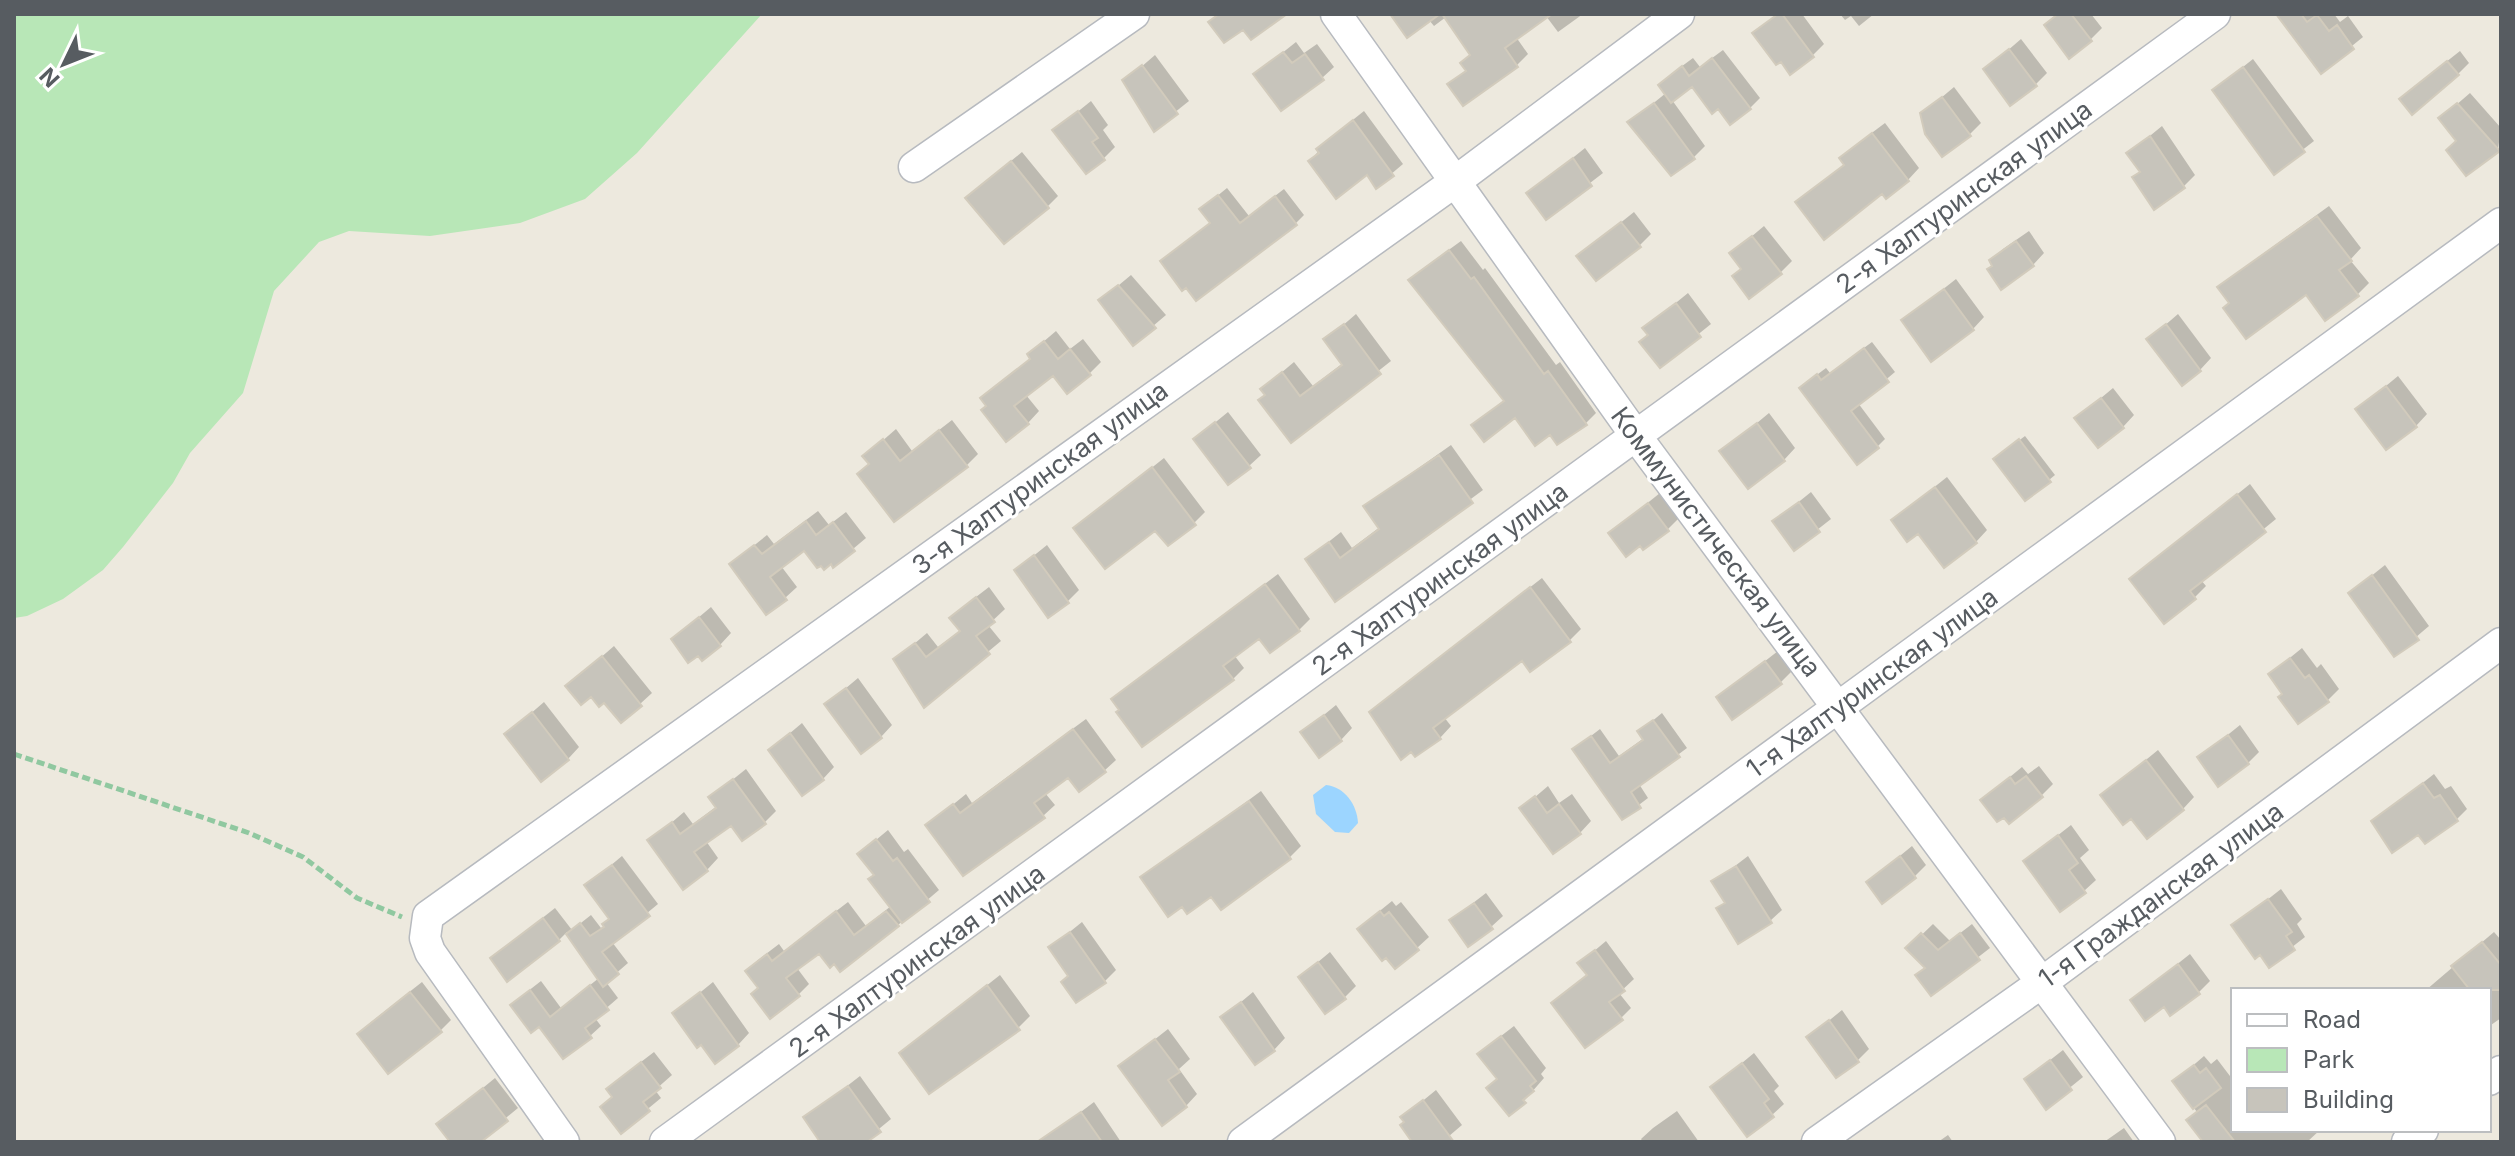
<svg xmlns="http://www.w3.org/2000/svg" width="2515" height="1156" font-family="Inter,sans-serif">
<rect width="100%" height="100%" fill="#ede9de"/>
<path fill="#b8e7b7" d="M14,14h748l-125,139 -52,46 -65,24 -90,13 -81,-5 -30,11 -45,49 -31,102 -53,60 -17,30 -50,64 -20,23 -40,29 -36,17 -13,2z"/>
<path fill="#9cd5ff" d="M1326,785c19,2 31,20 32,38l-9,10 -14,-1 -19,-18 -3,-19z"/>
<path fill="#0003" d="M1392,14h191l-25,18 -12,-16 -30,21 12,17 -11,11 -67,19 17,-15 5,-16 -26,-36 -12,9 -5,-6z
M1777,14h25l22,30 -12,12 -57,-23z
M1840,14h34l-15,12 -8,-10 -6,4z
M2057,14h34l11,14 -12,12 -44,-15z
M2278,14h56l6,8 8,-6 15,21 -42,34z
M2021,39l26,34 -12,12 -50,-15z
M1296,42l8,11 13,-9 17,23 -12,11 -66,-4z
M1723,50l37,48 -10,10 -31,-2 -26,-22 -21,16 33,46 -11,11 -41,-2 -23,-33 36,-29 4,-18 23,-17 7,9z
M2460,51l9,12 -11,11 -45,14z
M1155,55l34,46 -35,28 -29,-48z
M2253,59l61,82 -40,31 -60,-82z
M1954,87l27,36 -11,11 -48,-20z
M2470,93l31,35 -3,21 -40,-9 -17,-22z
M1091,101l17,24 -5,5 12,17 -12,12 -48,-29z
M1364,111l39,53 -26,22 -10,-14 -57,-11 19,-22z
M1885,123l34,45 -11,12 -25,12 -85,10 47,-38 8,-17z
M2162,126l33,49 -11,11 -43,-15 -12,-18z
M1585,148l18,25 -57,44 -17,-24z
M1022,152l36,44 -11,11 -69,-19z
M1227,188l22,28 35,-27 20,26 -9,9 -133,37 50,-39 -1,-21z
M2329,206l32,42 -11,12 19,23 -11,11 -33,24 -19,-26 -75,10 -11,-15 11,-10z
M1634,212l17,22 -12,12 -60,10z
M1764,226l28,35 -12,12 -37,-6 -11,-14z
M2029,231l15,22 -11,12h-39l-3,-4 12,-12z
M1461,241l22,29 2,-2 71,97 4,-3 36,51 -11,11 -34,9 -36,-17 -41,10 31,-27 -84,-129z
M1131,275l35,40 -33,28 -32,-43z
M1956,279l28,38 -11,12 -69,-9z
M1688,293l23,31 -51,41 -15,-37z
M1356,314l35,47 -100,79 -29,-51 32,-27 19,24 30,-23 -17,-23z
M2178,314l33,44 -11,12 -51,-31z
M1056,331l14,18 13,-10 18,23 -12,12 -36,-1 -27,22 13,16 -11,12 -40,-18 -5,-7 48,-40 -2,-4z
M1872,342l23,30 -37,31 27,36 -8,8 -67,-67 16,-12 4,5z
M2398,376l29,38 -11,12 -58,-17z
M2113,388l21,27 -11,12 -46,-9z
M1228,412l33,43 -12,11 -54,-27z
M1769,413l26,35 -11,12 -62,-8z
M952,420l26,34 -12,12 -107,8 11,-11 -5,-7 31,-27 16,22z
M2025,436l30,39 -29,24 -25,-45z
M1451,445l32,45 -147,109 -29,-40 34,-27 11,16 28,-21 -15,-21z
M1164,458l41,54 -11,11 -39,5h-79z
M1947,477l40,53 -11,12 -57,-11 -26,-11z
M2250,484l26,35 -75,61 5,6 -11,11 -63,-18z
M1811,492l20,27 -37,29 -19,-27z
M1660,493l19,25 -11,11 -24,18 -34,-14z
M818,511l11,14 17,-13 20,26 -32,27 -29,-16 -24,17 16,21 -12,11 -54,-34 36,-29 7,9z
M1047,545l32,45 -11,11 -52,-31z
M2385,565l44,61 -34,29 -45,-62z
M1278,574l32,45 -11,11 -39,6 -26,19 10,13 -11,11 -90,66 -29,-46z
M1542,578l39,51 -11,11 -39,29 -8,-11 -79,59 7,9 -11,12 -69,-26z
M989,587l16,22 -17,16 13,16 -77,64 -29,-45 32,-27 11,14 23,-17 2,-23z
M711,607l20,26 -11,12 -47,-6z
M614,646l38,47 -12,11 -35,-4 -37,-14z
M2302,648l15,20 4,-4 18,25 -11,11 -43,-6 -15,-20z
M1778,651l14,20 -12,12 -61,14z
M858,678l34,47 -11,12 -54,-33z
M544,702l35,45 -11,12 -61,-25z
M1336,705l16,23 -11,12 -38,-8z
M1662,713l25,35 -48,36 9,14 -25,19 -49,-68 26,-20 19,27 25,-18 -5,-6z
M1086,719l30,41 -12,11 -35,5 -24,17 10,12 -12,11 -115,9 38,-31 6,9z
M802,723l32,44 -11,12 -53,-29z
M2240,725l19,27 -11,11 -49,-5z
M2158,750l36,47 -11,12 -51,7 -29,-21z
M2039,766l14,18 -12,12 -59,4 40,-33 6,7z
M746,769l30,42 -11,11 -34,1 -25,18 12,17 -11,12 -57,-29 34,-29 9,12 24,-18 -6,-9z
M2434,774l11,15 6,-3 16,23 -10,10 -31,22 -7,-9 -46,-10z
M1548,786l11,17 13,-9 19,27 -11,12 -59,-24z
M1261,791l40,55 -11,11 -108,47 -39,-26z
M2071,825l18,25 -9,8 16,22 -12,11 -59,-30z
M888,830l16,22 4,-3 31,41 -41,35 -78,26 -23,17 12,16 -11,11 -38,-7 -13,-17 11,-11 21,-16 5,7 64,-49 18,24 25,-20 -15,-32 -17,-20z
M1912,846l14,19 -11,11 -47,6z
M622,856l36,48 -46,38 16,21 -22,19 12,16 -23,20 6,8 -11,10 -51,-11 -27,-20 11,-10 18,-14 20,27 38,-30 -32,-46 -8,8 -67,18 63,-50 17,22 19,-15 10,13 4,-3 6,-7 -25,-32z
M1748,856l34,54 -12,11 -52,-12 8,-8 -12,-19z
M2281,889l21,30 -5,5 8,13 -36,28 -35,-39z
M1486,893l17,23 -12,11 -40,-7z
M1392,901l4,5 5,-4 28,35 -12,11 -46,-30z
M1082,922l34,48 -12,12 -34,-7 -19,-28z
M1933,924l17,17 22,-17 18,24 -58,45 -14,-18 8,-9 -18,-18z
M2494,932l7,8v78l-10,7 -2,-35h-63z
M1606,941l28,38 -15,14 12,15 -10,10 -68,-15 35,-29 -8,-11z
M1330,952l26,34 -12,12 -44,-21z
M2190,954l20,27 -12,12 -34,12 -32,-5z
M1000,975l30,41 -12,12 -117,25z
M422,982l29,38 -10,10 -71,-7z
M713,982l36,51 -11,12 -37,-3 -26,-29z
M1253,992l32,46 -11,12 -51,-33z
M1842,1010l27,39 -11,11 -49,-23z
M1514,1026l32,42 -5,6 3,4 -20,23 -25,-23 -7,-35z
M1168,1029l22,30 -11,10 18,25 -11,12 -65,-40z
M2063,1050l20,27 -37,30 -20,-28z
M654,1052l18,23 -17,15 6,8 -40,33 -7,-35 6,-18z
M1754,1053l25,33 -5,5 10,13 -12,11 -59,-28z
M2204,1056l7,8 6,-5 16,21v50h87l-13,12h-102l-8,-30 -23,-30z
M860,1076l31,43 -28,23h-33l-19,-28z
M495,1078l23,30 -40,33 -25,1 -14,-18z
M1436,1090l26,35 -20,17h-21l-18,-25z
M1094,1102l27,40h-62l-6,-9z
M1677,1111l22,31h-56l-2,-3 12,-11z
M2124,1128l10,14h-30z
M1948,1135l5,7h-15z"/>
<path fill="#c7c4bb" stroke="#d2cbbc" stroke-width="2" d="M1219,14h68l-36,26 -8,-10 -19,13 -16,-21z
M1390,14h50l-33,24z
M1442,14h110l-47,34 13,19 -55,39 -16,-22 19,-13 -6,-8 10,-8z
M1778,14h4l32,43 -24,18 -9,-13 -5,3 -24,-32z
M2058,14h13l21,27 -23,18 -25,-34z
M2276,14h25l6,8 10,-7 12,16 8,-6 17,24 -33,25z
M2009,49l28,37 -27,20 -27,-37z
M1283,52l9,11 13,-9 19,26 -43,31 -28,-37z
M1712,58l39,51 -21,16 -12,-16 -6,5 -20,-27 -21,16 -13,-18 24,-19 7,10z
M2447,61l12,14 -47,40 -13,-16z
M1142,65l36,49 -24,18 -32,-52z
M2243,67l62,85 -31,23 -62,-85z
M1942,97l29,39 -29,21 -17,-23 -5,-21z
M1654,103l41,56 -24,17 -44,-54z
M2457,103l43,48 -34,25 -20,-26 10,-9 -18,-23z
M1078,111l20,27 -6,4 13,18 -19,14 -34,-44z
M1353,120l41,56 -18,13 -9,-14 -31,24 -28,-38 11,-8 -3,-4z
M1872,133l37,48 -23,18 -4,-5 -58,46 -29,-38 49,-37 -5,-7z
M2150,136l35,52 -31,22 -22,-33 8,-5 -14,-19z
M1573,158l19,28 -46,34 -20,-27z
M1011,161l38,47 -45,36 -39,-46z
M1218,195l22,28 35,-27 22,29 -101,76 -10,-13 -4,3 -22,-30 50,-38 -11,-14z
M2317,216l35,45 -13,9 20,26 -34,25 -19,-26 -60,44 -23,-31 6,-5 -12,-16z
M1621,222l20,25 -45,34 -20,-25z
M1752,236l30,38 -33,25 -17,-23 9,-7 -12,-16z
M2016,241l18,25 -33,24 -14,-21 5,-3 -3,-6z
M1449,250l22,29 3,-2 70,97 4,-3 39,54 -30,20 -7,-10 -15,11 -20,-28 -31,24 -13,-17 33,-24 -96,-121z
M1118,285l38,43 -23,18 -35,-46z
M1944,289l30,41 -43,32 -30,-42z
M1676,303l25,34 -41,31 -21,-26 9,-7 -6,-7z
M1344,324l37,50 -90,69 -33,-43 7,-5 -5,-6 22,-17 18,24 42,-31 -19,-26z
M2166,324l35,47 -19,15 -36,-47z
M1044,341l14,18 12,-10 21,26 -24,19 -14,-18 -39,30 15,18 -23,18 -25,-32 5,-4 -6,-8 50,-39 -3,-5z
M1864,348l25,34 -38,29 28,37 -22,17 -58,-77 18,-14 4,6z
M2386,386l31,41 -31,23 -31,-41z
M2101,398l23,30 -26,20 -24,-30z
M1215,422l36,46 -23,17 -35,-46z
M1757,423l28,38 -37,28 -29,-38z
M939,430l29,37 -74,55 -37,-48 12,-10 -7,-8 21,-17 17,22z
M2019,439l32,43 -26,19 -32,-42z
M1439,455l34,48 -138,99 -30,-43 24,-17 11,16 39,-29 -16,-23z
M1152,467l44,58 -28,21 -13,-15 -50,38 -32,-41z
M1935,487l42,56 -33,25 -26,-34 -11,8 -16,-22z
M2237,494l29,38 -76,59 6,8 -32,25 -35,-45z
M1799,502l21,30 -26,19 -22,-30z
M1648,503l21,28 -26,19 -3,-4 -14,11 -18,-24z
M806,521l10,14 17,-13 22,29 -22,17 -2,-4 -7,6 -3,-4 -4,2 -13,-17 -34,26 17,23 -21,15 -37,-51 25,-19 8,9z
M1034,555l35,48 -21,15 -34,-48z
M2372,575l47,65 -25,17 -46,-64z
M1265,584l35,47 -30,22 -11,-14 -36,27 11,14 -92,67 -26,-35 3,-2 -8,-11z
M1530,587l41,55 -41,30 -8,-11 -89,67 8,11 -26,18 -4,-5 -10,8 -32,-48z
M976,597l19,25 -19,14 14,18 -66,54 -31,-49 22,-16 11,14 34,-26 -11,-13z
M699,617l22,29 -19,15 -4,-5 -10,7 -17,-24z
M602,656l40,50 -21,17 -17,-20 -5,4 -8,-10 -10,8 -16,-19z
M2290,658l15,20 4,-3 20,27 -31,22 -20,-27 4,-3 -14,-20z
M1765,661l17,23 -50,36 -16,-23z
M846,688l36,50 -21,16 -37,-50z
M532,712l37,48 -28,22 -37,-48z
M1324,715l18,26 -23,17 -19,-26z
M1653,720l27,37 -49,35 10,16 -19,12 -50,-71 19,-13 19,27 33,-23 -6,-9z
M1073,729l33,43 -27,20 -11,-14 -34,25 11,15 -82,58 -38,-51 28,-21 7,9z
M790,733l34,47 -22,16 -34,-46z
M2228,735l21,29 -31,23 -21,-30z
M2146,760l38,50 -37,29 -16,-20 -8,6 -23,-30z
M2026,776l17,21 -34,27 -5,-6 -7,4 -17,-22 30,-23 5,7z
M733,779l33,45 -24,17 -11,-15 -37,26 14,19 -25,19 -36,-50 25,-18 8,12 36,-26 -8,-11z
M2423,783l11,15 6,-3 18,26 -33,23 -7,-9 -26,18 -21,-32z
M1535,796l12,17 12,-9 22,30 -28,20 -34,-46z
M1249,801l42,58 -70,51 -10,-13 -24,17 -5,-7 -14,10 -28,-40z
M2058,835l20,28 -9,7 17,23 -26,19 -37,-51z
M876,839l17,22 4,-3 33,44 -28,21 -34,-44 6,-4 -17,-21z
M1900,856l16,22 -34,26 -16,-22z
M612,865l38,51 -48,36 17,22 -16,13 -37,-53 14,-11 10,13 14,-9 -2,-3 7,-5 -25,-34z
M1736,866l36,57 -34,21 -22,-36 9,-5 -14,-22z
M2268,899l24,33 -6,4 9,14 -26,18 -9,-13 -5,4 -24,-34z
M1474,903l19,26 -25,18 -19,-27z
M836,911l18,24 32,-24 13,15 -59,46 -6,-8 -4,4 -11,-14 -33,24 14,18 -30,23 -19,-25 7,-6 -13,-17 22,-17 5,7z
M1380,911l4,5 5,-4 30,38 -24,19 -9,-11 -4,3 -25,-32z
M543,918l17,23 -53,41 -17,-24z
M1070,932l36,51 -30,20 -15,-21 7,-6 -20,-29z
M1921,933l17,17 22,-17 20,27 -49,36 -16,-21 10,-7 -20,-20z
M2482,942l19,23v25h-31l-19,-24z
M1595,950l30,41 -16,11 14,18 -38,28 -34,-45 36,-28 -10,-12z
M1318,962l28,37 -21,15 -27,-37z
M2178,964l22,30 -30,22 -6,-9 -19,14 -15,-21z
M590,985l19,25 -24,18 7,10 -29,21 -24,-32 -8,6 -21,-28 20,-15 20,27z
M987,985l33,45 -91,64 -30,-41z
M410,992l32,40 -54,42 -31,-40z
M700,992l39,54 -24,18 -14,-19 -4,3 -25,-35z
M1241,1002l34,49 -20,14 -35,-48z
M1829,1020l30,42 -23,16 -30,-41z
M1501,1036l35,45 -6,5 4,5 -11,9 3,3 -17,13 -23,-28 11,-9 -20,-25z
M1155,1039l25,33 -12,8 19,27 -25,19 -44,-60z
M2050,1060l22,30 -26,20 -22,-31z
M641,1062l20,26 -18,14 7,9 -29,23 -21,-27 12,-10 -6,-8z
M1742,1063l27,36 -5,4 10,14 -27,20 -37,-50z
M2194,1065l6,8 6,-5 15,20 -28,21 -21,-28z
M848,1086l33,46 -14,10h-47l-17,-25z
M483,1088l25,33 -27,21h-31l-14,-18z
M1423,1100l31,42h-42l-12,-17 4,-3 -4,-5z
M2206,1105l29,37h-32l-17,-22z
M1081,1112l21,30h-65z"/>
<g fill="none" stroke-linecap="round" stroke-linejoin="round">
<g stroke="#b7babf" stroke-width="33">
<path id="street" d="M1336,14l300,422 524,706
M914,167l220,-153
M2489,1080l12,-9
M564,1142l-134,-190 -5,-14 3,-22 1028,-735 223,-167
M665,1142l1550,-1128
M1243,1142l1258,-919
M1817,1142l223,-158 461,-341
M2407,1142l16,-12"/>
</g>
<path stroke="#90c8a0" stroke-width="5" stroke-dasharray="8 4" stroke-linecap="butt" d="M14,754l235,79 54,24 54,41 45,19"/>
<use href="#street" stroke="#fff" stroke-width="30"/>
</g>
<g text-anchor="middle" stroke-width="6" stroke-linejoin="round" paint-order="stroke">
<g font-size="26" fill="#575c61" stroke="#fff">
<text transform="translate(1964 197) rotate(-36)" y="9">2-я Халтуринская улица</text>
<text transform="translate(1040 478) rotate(-36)" y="9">3-я Халтуринская улица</text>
<text transform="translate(1716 542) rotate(53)" y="9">Коммунистическая улица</text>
<text transform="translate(1440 579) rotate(-36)" y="9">2-я Халтуринская улица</text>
<text transform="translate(1872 683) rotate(-36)" y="9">1-я Халтуринская улица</text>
<text transform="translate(2161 895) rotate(-36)" y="9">1-я Гражданская улица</text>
<text transform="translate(917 961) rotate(-36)" y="9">2-я Халтуринская улица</text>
</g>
</g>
<rect width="2515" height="1156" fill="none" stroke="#575c61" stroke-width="32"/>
<rect x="2231" y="988" width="260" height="144" fill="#ffffff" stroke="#bcbec0" stroke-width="2"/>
<rect x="2247" y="1014" width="40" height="12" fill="#ffffff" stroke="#bcbec0" stroke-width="2"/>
<text x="2303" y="1028" font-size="24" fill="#575c61">Road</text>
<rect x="2247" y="1048" width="40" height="24" fill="#b8e7b7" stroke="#bcbec0" stroke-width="2"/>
<text x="2303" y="1068" font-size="24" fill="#575c61">Park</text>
<rect x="2247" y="1088" width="40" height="24" fill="#c7c4bb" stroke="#bcbec0" stroke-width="2"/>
<text x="2303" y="1108" font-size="24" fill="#575c61">Building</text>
<g transform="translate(64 64) rotate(227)" stroke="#ffffff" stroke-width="6" paint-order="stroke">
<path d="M0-6L14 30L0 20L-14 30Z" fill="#575c61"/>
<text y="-12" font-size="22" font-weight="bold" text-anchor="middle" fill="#575c61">N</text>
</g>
</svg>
